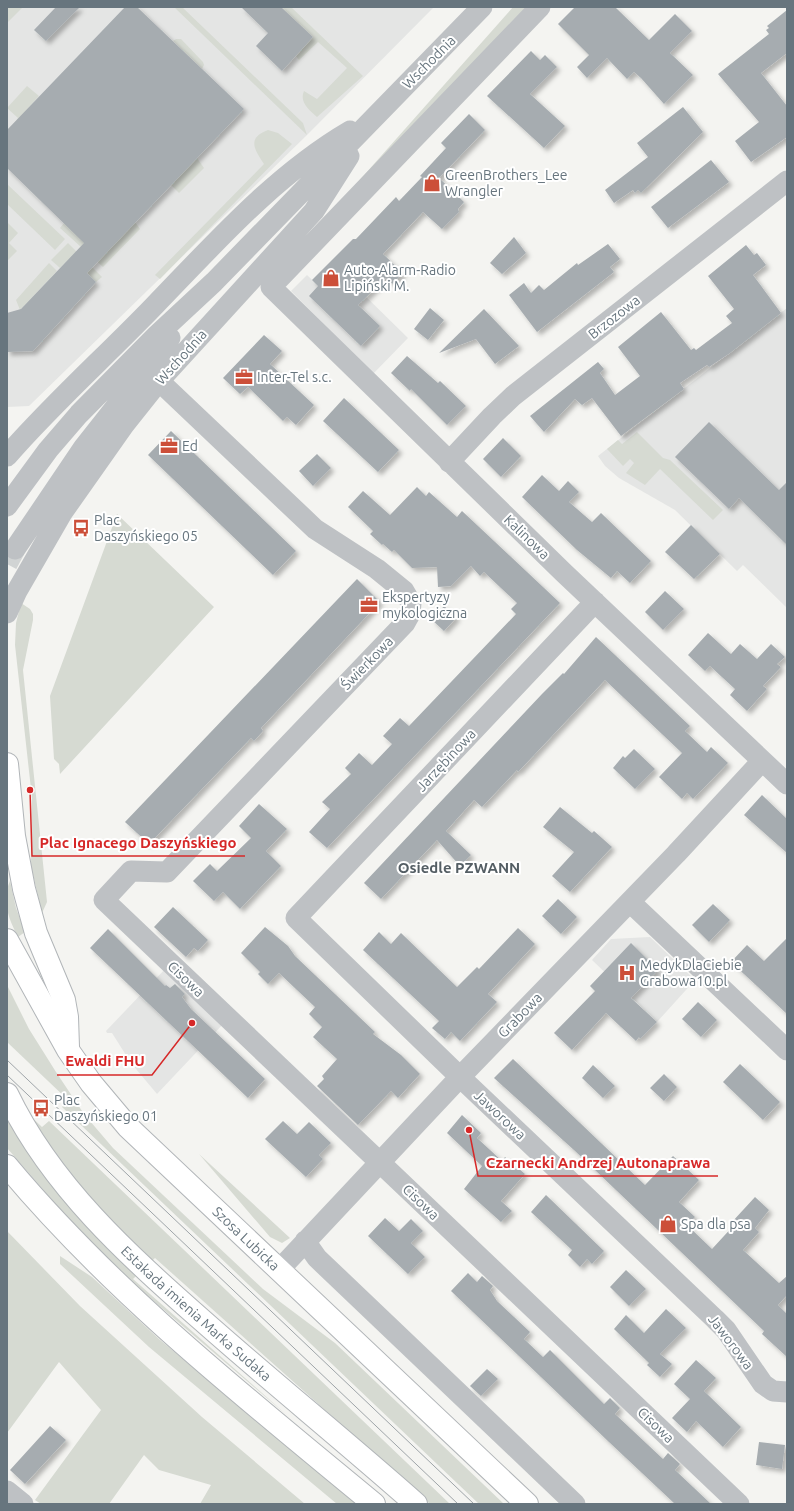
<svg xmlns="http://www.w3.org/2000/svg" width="794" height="1511" font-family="Ubuntu,sans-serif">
<defs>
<filter id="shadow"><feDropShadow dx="3.5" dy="3.5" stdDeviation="2" flood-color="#0004"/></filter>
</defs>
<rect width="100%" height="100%" fill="#f4f4f1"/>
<path fill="#e4e5e4" d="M7,7h427l-127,128 -278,271 -22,1z
M307,275l26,25 20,-16 55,54 -35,36 -82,-83z
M787,308v300l-44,-43 -6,6 -62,-61 -56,-32 -14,-12 -7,-10z
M650,937l45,43 -38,42 -65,-62 19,-21z
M167,967l58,55 -68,72 -26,-31 -19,-30h-5l-1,-2z"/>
<path fill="#d6dad2" d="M7,7h16l-16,16z
M174,7h8l121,116 4,12z
M281,7h10l72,69 -46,41c-8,-7 -18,-15 -13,-26l13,8 30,-31 -29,-26 -19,18 -3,-4 17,-19z
M513,7h16l-218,228z
M176,39h5l22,23 1,3 -2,4 -29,-28z
M27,86l12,10 -25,28 4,-6 -11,-10z
M268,130l10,3 14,11 -132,135 -5,-4 109,-111c-9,-14 -18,-26 4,-34z
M197,158l7,10 -25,25 -8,-8z
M7,184l58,55 -10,11 -48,-46z
M7,222l11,11 -9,10 8,8 -10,10z
M135,222l5,7 -37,38 -43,-39 4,-5z
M68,243l34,34 -6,5 -26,-24 -10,10 -9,-8z
M49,263l8,8 -37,39 -4,-10z
M637,432l26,26 7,2 53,50 -10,10 -53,-51 -15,16 -19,-12 8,-10 -4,-4 -7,7 -16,-17 11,-9 4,4z
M117,514l97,93 -154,167 -1,-10 -5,-5 -4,-63z
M21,603l9,6 3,5v6l-10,50 24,232 -5,11 -11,-47 1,-68 -17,-153 1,-22z
M10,881l6,27 9,24 -7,5c-9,-17 -17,-37 -8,-56z
M7,985l22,44 27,43 28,42 29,34 150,141 72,54 169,161h-25l-417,-397 6,-7 -61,-58z
M7,1094l35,33 7,-6 401,383h-20l-275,-246 -22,21 155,137 -166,-142 -55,-57 -60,-69z
M199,1154l91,84 -8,5 -12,-6z
M7,1231l73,75 122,111 103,87h-105l11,-19 -52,-15 -15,-15 -35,49h-68l-6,-4 66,-90 -42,-48 -52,71z
M60,1256l32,21 67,62 197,165h-19l-188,-157 -89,-83z"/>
<path fill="#a6acb0" filter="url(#shadow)" d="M56,7h24l-34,34 -12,-11z
M125,7h12l107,102 -157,164 9,9 -63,69 -26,1v-39l14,-4 63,-66 -77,-75v-38z
M241,7h40l32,30 -31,34 -26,-25 12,-13z
M575,7h40l34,33 26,-26 17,17 -22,22 23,22 -29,29 -23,-26 -7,-6 -7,7 -20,-21 -20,20 -10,-11 12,-12 -31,-31z
M787,10v43l-26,20 26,33v31l-36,25 -16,-21 24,-19 -41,-48 51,-40 -3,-4 3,-2 -2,-2z
M531,51l9,9 5,-5 12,12 -27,27 35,32 -21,22 -57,-52z
M683,107l20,25 -62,61 -3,-3 -3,3 -2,-3 -19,13 -9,-13 43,-33 -11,-14z
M469,114l16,16 -46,48 25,24 -6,7 1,3 -17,17 -19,-17 -40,42 20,19 -11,11 -6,-6 -28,27 22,21 -19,20 -52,-50 9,-10 -6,-6 41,-41h3l40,-42 3,4 23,-24 -2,-1 26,-28 -5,-5z
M711,160l18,22 -61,46 -17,-21z
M514,237l12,16 -24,21 -12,-11z
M608,244l12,15 -10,8 4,5 -77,60 -28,-37 15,-12 7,10 8,-8 5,5 33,-27 1,2z
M746,245l8,10 3,-2 9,12 -13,10 28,38 -51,40 -21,14 -2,-2 -27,18 4,6 -63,47 -29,-38 -10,7 -7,-6 -31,33 -14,-16 68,-54 6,7 -4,4 15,22 25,-19 -22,-29 43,-35 30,38 3,-2 2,2 36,-27 -6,-7 8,-7 -26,-33z
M430,308l14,12 -16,20 -14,-11z
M484,309l35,37 -24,18 -19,-25 -37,14z
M264,335l18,16 -12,13 44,41 -18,20 -9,-8 -4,4 -35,-34 -8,7 -17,-16z
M407,356l31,27 2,-2 26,25 -19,19 -36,-36 -1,2 -19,-18z
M344,398l55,52 -21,22 -55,-51z
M709,422l70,68 8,-8v63l-48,-47 -10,11 -54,-52z
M171,431l125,120 -23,24 -125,-120z
M503,438l18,18 -20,21 -18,-18z
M317,454l14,14 -18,18 -14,-15z
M542,475l17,16 9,-10 11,11 -10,10 23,20 9,-9 50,48 -21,22 -13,-12 -6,7 -34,-28 -55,-53z
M417,487l9,9 3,-4 28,25 5,-6 98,92 -233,245 -18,-16 21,-23 -8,-7 29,-28 -6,-6 14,-15 13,12 20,-21 -9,-8 17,-18 9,8 107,-112 -5,-5 6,-6 -33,-31 -4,4 -9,-10 -20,20 -13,1 -1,-20 -25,1 -18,-18 -2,2 -9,-8 -1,1 -12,-11 3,-3 -25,-24 15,-16 27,24z
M691,525l29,29 -26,25 -29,-27z
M357,579l23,23 -119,126 2,3 -9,10 -3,-3 -102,106 -24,-22z
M665,591l19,18 -21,21 -18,-18z
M444,606l13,11 -13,14 -12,-11z
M708,633l23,21 9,-10 17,15 14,-15 14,13 -8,7 4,3 -18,19 4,3 -20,22 -17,-16 5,-6 -25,-23 -5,5 -17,-16z
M596,637l94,89 -5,5 22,21 4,-5 17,16 -35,36 -6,-6 -5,6 -23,-22 23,-24 -77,-73 -87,92 -1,-2 -35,37 -8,-7 -28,31 25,24 -11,11 -23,-26 -56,59 -17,-16 178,-189 21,-21 1,1z
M634,749l21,20 -20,20 -22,-21 10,-12 2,2z
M762,795l25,24v34l-43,-38z
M259,804l28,25 -21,22 15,15 -41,43 -17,-17 -9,9 -21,-20 17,-17 7,7 34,-33 -12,-12z
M560,807l32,26 2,-2 18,16 -42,45 -18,-16 22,-24 -31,-25z
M558,899l19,18 -16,17 -19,-18z
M713,904l17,16 -21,22 -17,-17z
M173,907l35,33 -10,11 -4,-3 -8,9 -32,-30z
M265,927l23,19 7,10 80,76 -2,2 28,21 19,19 -22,24 -7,-7 -33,34 -41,-39 7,-7 -2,-3 15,-17 -24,-22 9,-10 -13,-13 6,-7 -36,-34 -11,11 -10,-10 2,-2 -19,-19z
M518,928l17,16 -47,50 9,8 -37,39 -9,-9 -6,7 -13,-11 7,-7 -76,-71 16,-18 12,12 10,-11 56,54 20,-20 2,2z
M108,929l57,57 1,-1 4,3 5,-4 10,10 -3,3 9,12 74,70 -17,19 -158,-150z
M787,938v76l-56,-52 16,-17 17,16z
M631,943l27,27 -27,28 26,24 -17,17 -1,-2 -3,4 -30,-28 -34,37 -18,-17 41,-42 -5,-5z
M698,1002l19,18 -16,17 -19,-18z
M513,1059l132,126 28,-29 26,24 -20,22 16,15 -8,8 25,24 23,-25 -3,-2 23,-25 14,13 -14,18 4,4 -16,18 36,33 8,-7v19l-9,10 9,9v43l-25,-23 2,-3 -190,-181 -80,-72z
M740,1064l40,38 -17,18 -40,-38z
M593,1065l22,21 -12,12 -21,-20z
M664,1074l13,13 -13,14 -14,-13z
M462,1115l19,18 -4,5 25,23 3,-4 20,17 -24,27 11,10 -11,11 -37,-33 18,-23 -35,-33z
M283,1121l14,13 12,-12 22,21 -12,12 4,4 -17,18 -41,-38z
M546,1195l58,56 -12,13 -5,-5 -7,8 -12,-12 4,-5 -41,-38z
M385,1218l14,13 12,-12 12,12 -12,12 14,14 -17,17 -40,-38z
M626,1270l20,19 -17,17 -19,-19z
M468,1273l9,9 5,-6 11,10 -3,4 7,11 33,31 -6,7 19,18 7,-7 54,54 6,-6 10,10 -5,6 48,45 5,-6 12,11 -5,6 36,34h-36l-66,-62 -158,-151z
M666,1309l20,19 -26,26 12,10 -12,13 -13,-12 2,-2 -35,-34 12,-14 18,18z
M696,1360l20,18 -12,13 37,36 -18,20 -27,-26 -9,11 -15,-14 18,-19 -16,-15z
M487,1369l11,10 -17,17 -11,-10z
M50,1426l16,14 -41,44 -15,-14z
M759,1442l26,3 -3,24 -26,-4z"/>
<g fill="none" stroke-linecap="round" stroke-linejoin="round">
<path stroke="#d1d4d4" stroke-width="21" stroke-dasharray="21 10" stroke-linecap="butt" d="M7,564l8,-15"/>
<g stroke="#b1b5b8" stroke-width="24">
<g id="major">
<path d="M7,764l7,72 10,53 12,44 28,67 3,17 1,30"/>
<path id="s1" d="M7,940l61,110 23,33 37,44 399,377"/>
<path id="s2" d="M7,1094c44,92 121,161 196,227 70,62 143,121 213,183"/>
<path d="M7,1166c107,128 239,232 367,338"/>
</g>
</g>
<path stroke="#bec1c4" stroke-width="21" d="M540,7l-269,280 293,286 223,211
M159,381l156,148 62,40 27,22 7,12 -1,11 -5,9 -238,249 -36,-1 -27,29 635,604
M7,456c46,-53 99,-100 148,-151 60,-62 120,-130 195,-174
M449,462l43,-46 21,-20 274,-215
M7,506l41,-56 31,-36 78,-79 57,-53 268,-275
M15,549l69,-102 86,-109
M595,602l-299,316 164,159 255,242 11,11 37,54 10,7 14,1
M7,613l10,-22 45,-78 62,-88 35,-44 155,-170 35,-55
M630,902l157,148
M305,1241l12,17 258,246
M279,1270l181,-193 216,-223 86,-93
M7,1491l16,13"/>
<use href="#major" stroke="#fff" stroke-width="22"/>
<path stroke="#9fa5a9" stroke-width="1" d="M7,1060l467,444
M7,1075l451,429"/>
</g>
<defs>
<g id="shop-bare" transform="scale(1.38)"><path d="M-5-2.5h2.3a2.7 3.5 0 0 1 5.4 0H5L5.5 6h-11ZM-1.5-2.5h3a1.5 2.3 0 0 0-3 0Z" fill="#cc4f39" stroke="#fff" stroke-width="2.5" paint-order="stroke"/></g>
<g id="office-bare" transform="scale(1.38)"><path d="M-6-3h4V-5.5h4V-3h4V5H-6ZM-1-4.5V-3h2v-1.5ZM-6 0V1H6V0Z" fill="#cc4f39" stroke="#fff" stroke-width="2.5" paint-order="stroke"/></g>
<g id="bus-bare" transform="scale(1.38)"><path d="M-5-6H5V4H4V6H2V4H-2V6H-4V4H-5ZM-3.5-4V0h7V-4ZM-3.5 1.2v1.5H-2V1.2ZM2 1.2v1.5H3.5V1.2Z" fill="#cc4f39" stroke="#fff" stroke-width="2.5" paint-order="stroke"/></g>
<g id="hospital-bare" transform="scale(1.38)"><path d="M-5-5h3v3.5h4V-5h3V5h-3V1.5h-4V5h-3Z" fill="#cc4f39" stroke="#fff" stroke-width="2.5" paint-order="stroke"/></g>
</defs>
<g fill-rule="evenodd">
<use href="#shop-bare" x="432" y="183"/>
<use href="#shop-bare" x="331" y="278"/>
<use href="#office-bare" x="244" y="377"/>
<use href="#office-bare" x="169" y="446"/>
<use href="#bus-bare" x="81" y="528"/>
<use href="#office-bare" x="369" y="605"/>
<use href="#hospital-bare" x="627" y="973"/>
<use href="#bus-bare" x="41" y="1108"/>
<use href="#shop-bare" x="668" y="1224"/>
</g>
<g text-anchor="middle" stroke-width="4" stroke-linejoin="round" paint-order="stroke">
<g font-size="14" fill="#67757e" stroke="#fff">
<text transform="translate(429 62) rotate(-45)" y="5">Wschodnia</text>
<text transform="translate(614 317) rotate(-38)" y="5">Brzozowa</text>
<text transform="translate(181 357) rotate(-48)" y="5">Wschodnia</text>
<text transform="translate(527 537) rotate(44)" y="5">Kalinowa</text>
<text transform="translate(367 663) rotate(-46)" y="5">Świerkowa</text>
<text transform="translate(446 760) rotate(-47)" y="5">Jarzębinowa</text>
<text transform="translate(186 979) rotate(44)" y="5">Cisowa</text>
<text transform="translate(520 1015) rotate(-46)" y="5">Grabowa</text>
<text transform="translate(500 1115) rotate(43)" y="5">Jaworowa</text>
<text transform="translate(421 1202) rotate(44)" y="5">Cisowa</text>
<text dy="5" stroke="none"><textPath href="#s1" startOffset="386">Szosa Lubicka</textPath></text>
<text dy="5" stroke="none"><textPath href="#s2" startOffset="292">Estakada imienia Marka Sudaka</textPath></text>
<text transform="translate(731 1342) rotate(53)" y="5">Jaworowa</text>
<text transform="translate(656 1425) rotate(44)" y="5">Cisowa</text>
</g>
<g font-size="14" fill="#67757e" stroke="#fff" text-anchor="start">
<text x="445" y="180">GreenBrothers_Lee<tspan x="445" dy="16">Wrangler</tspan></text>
<text x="344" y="275">Auto-Alarm-Radio<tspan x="344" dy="16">Lipiński M.</tspan></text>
<text x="257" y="382">Inter-Tel s.c.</text>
<text x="182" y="451">Ed</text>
<text x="94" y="525">Plac<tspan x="94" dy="16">Daszyńskiego 05</tspan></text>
<text x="382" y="602">Ekspertyzy<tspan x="382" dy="16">mykologiczna</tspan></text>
<text x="640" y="970">MedykDlaCiebie<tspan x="640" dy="16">Grabowa10.pl</tspan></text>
<text x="54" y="1105">Plac<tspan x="54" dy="16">Daszyńskiego 01</tspan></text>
<text x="681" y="1229">Spa dla psa</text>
</g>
<g font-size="15" font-weight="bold" fill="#545e64" stroke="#fff">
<text x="459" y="873">Osiedle PZWANN</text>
</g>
</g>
<path fill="none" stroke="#d62828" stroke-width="1.5" d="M30 790L32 856H245M192 1023L152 1075H57M469 1130L478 1176H718"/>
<g fill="#d62828" stroke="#fff" stroke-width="1.5">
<circle cx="30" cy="790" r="4"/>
<circle cx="192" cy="1023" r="4"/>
<circle cx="469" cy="1130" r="4"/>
</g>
<g font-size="15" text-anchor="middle" font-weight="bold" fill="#d62828" stroke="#fff" stroke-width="4" stroke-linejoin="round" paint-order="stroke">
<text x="138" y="848">Plac Ignacego Daszyńskiego</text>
<text x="105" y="1066">Ewaldi FHU</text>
<text x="598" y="1168">Czarnecki Andrzej Autonaprawa</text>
</g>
<rect width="794" height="1511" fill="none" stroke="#67757e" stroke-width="16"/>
</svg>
